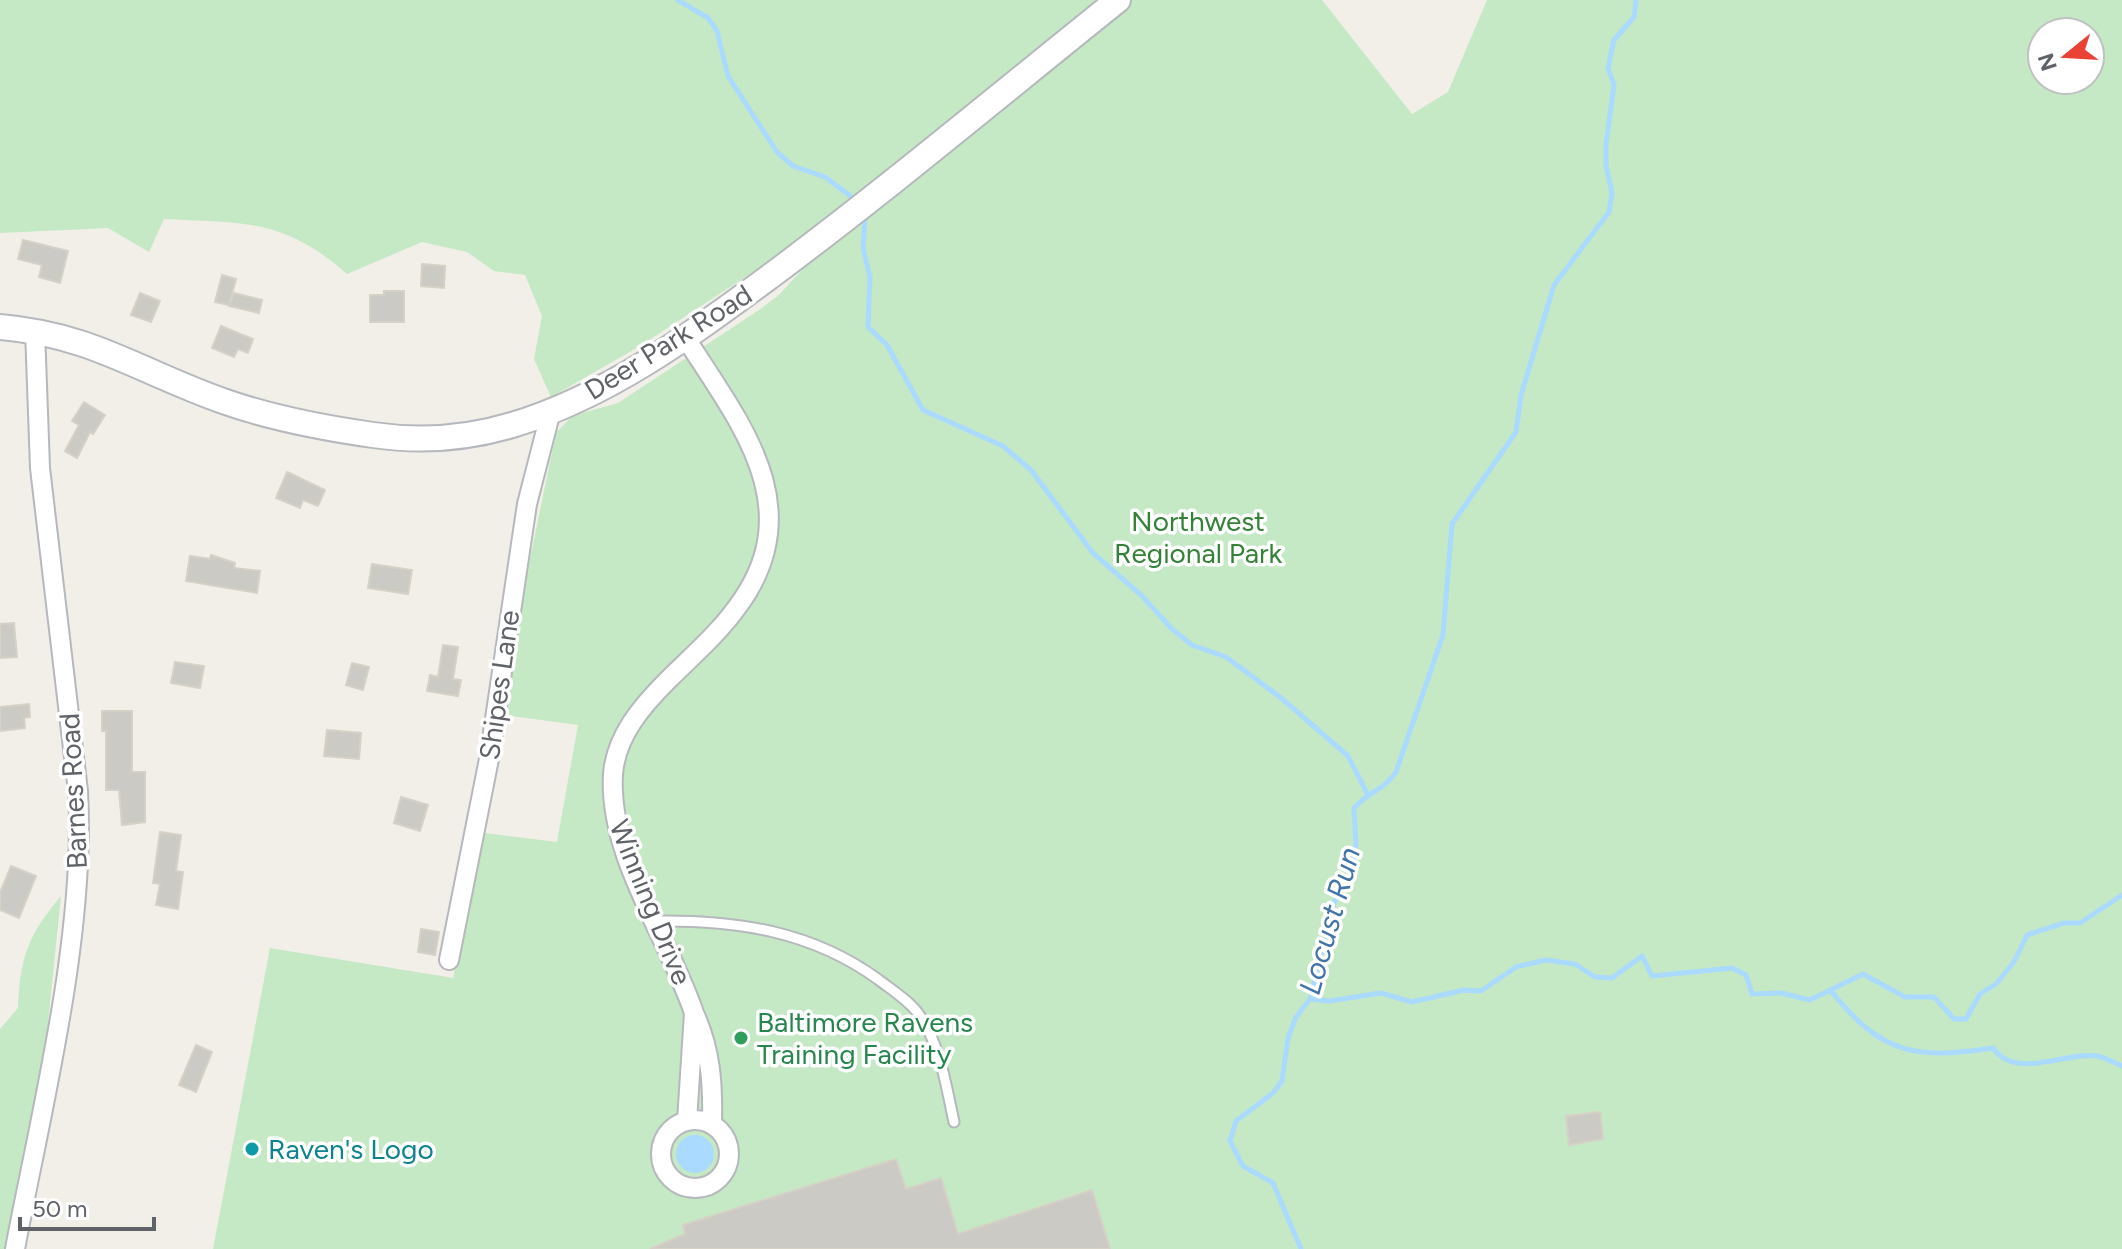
<svg xmlns="http://www.w3.org/2000/svg" width="2122" height="1249" font-family="Figtree,sans-serif">
<rect width="100%" height="100%" fill="#f1efe8"/>
<path fill="#c5e8c5" fill-rule="evenodd" d="M0,0h1322l90,114 36,-22 39,-92h635v1249h-1909l57,-301 183,30 32,-145 72,9 21,-117 -80,-11 58,-281 16,-17 46,-13 141,-93 20,-15 44,-48 -44,8 -139,91 -89,51 -17,-38 8,-43 -17,-41 -31,-4 -27,-19 -45,-10 -75,32c-63,-56 -104,-51 -183,-55l-15,33 -41,-24 -108,5zM2042,32h48v48h-48z
M61,896l-14,136 -38,217h-9v-220l18,-21c2,-51 10,-73 43,-112z"/>
<path fill="#aadaff" d="M676 1154a19 19 0 1 1 38 0a19 19 0 1 1-38 0Z"/>
<g fill="none" stroke-linecap="round" stroke-linejoin="round">
<path stroke="#aadaff" stroke-width="5" d="M678,0l30,18 9,13 11,45 49,76 16,14 32,11 28,21
M865,219l-2,29 7,29 -2,50 19,18 36,65 80,36 28,24 62,83 49,43 30,33 20,16 34,12 54,40 68,59 19,37
M1832,992c51,64 85,67 161,56 23,33 73,3 105,8 8,2 17,7 24,10
M1310,999l19,2 52,-8 31,9 52,-12 17,1 35,-24 30,-7 29,4 20,13 17,1 30,-22 10,20 80,-8 14,7 6,19 29,-1 29,7 53,-26 42,23h29l20,22h12l14,-25 16,-10 18,-22 13,-27 37,-12h16l42,-28
M1301,1249l-28,-66 -30,-17 -13,-25 6,-20 37,-28 9,-12 6,-43 8,-21 14,-18 24,-96 16,-30 6,-28 -2,-37c14,-16 30,-18 42,-36l47,-137 9,-111 64,-92 5,-37 33,-110 55,-73 3,-18 -6,-29v-21l8,-59 -6,-17 6,-28 20,-23 2,-17"/>
</g>
<path fill="#cccac5" stroke="#d6d1c6" stroke-width="2" d="M23,240l45,11 -8,32 -21,-6 3,-12 -24,-6z
M422,264l23,2 -1,22 -23,-2z
M222,275l14,4 -7,26 -14,-3z
M384,291h20v31h-34v-27h14z
M140,293l20,8 -9,21 -20,-7z
M234,293l28,7 -3,13 -30,-7z
M221,326l32,13 -5,14 -10,-4 -4,8 -22,-9z
M84,402l21,13 -12,19 -3,-2 -13,26 -12,-7 14,-26 -7,-4z
M287,472l38,18 -7,16 -15,-6 -3,8 -24,-10z
M211,555l24,8 -1,5 26,3 -3,22 -71,-12 4,-25 20,3z
M372,564l40,6 -4,24 -40,-6z
M14,623l3,34 -17,1v-34z
M443,645l15,2 -5,32 8,1 -3,16 -31,-5 3,-16 8,2z
M175,662l29,4 -4,22 -29,-5z
M352,663l17,4 -6,23 -17,-5z
M29,704l1,13 -6,1 1,10 -25,3v-24z
M102,711h30v61h13v50l-23,3 -3,-35h-13v-59h-4z
M327,730l34,3 -2,26 -35,-3z
M401,797l27,8 -8,26 -26,-8z
M160,832l21,3 -5,36 7,1 -5,37 -22,-4 4,-21 -7,-1z
M11,866l25,10 -17,42 -19,-8v-17z
M421,929l18,3 -4,23 -17,-3z
M196,1045l16,7 -16,40 -17,-7z
M1600,1112l3,27 -34,6 -3,-29z
M896,1159l10,30 35,-11 17,56 134,-44 18,59h-460l35,-15 -2,-9z"/>
<g fill="none" stroke-linecap="round" stroke-linejoin="round">
<g stroke="#b5b8bc" stroke-width="13">
<path id="service" d="M656,921c81,-1 156,10 223,59 13,10 32,22 41,36 21,31 26,70 34,106"/>
</g>
<g stroke="#b5b8bc" stroke-width="22">
<path id="minor" d="M685,337c54,85 126,170 53,269 -20,28 -47,51 -71,75 -25,25 -51,55 -54,93 -5,82 55,162 81,239
M449,960l40,-201 38,-255 24,-93
M661 1154a34 34 0 1 1 68 0a34 34 0 1 1-68 0Z
M687,1121l7,-108c17,37 19,71 18,111
M15,1249c27,-143 71,-313 63,-458l-38,-323 -5,-138"/>
</g>
<g stroke="#b5b8bc" stroke-width="28">
<path id="tertiary" d="M0,327c93,8 140,45 223,74 48,17 100,27 150,34 48,7 93,4 139,-10 97,-29 180,-91 260,-150 118,-88 231,-183 346,-275"/>
</g>
<use href="#service" stroke="#fff" stroke-width="9"/>
<use href="#minor" stroke="#fff" stroke-width="18"/>
<use href="#tertiary" stroke="#fff" stroke-width="24"/>
</g>
<circle fill="#2e9e5b" stroke="#fff" stroke-width="3" cx="741" cy="1038" r="8"/>
<circle fill="#0f9aa8" stroke="#fff" stroke-width="3" cx="252" cy="1149" r="8"/>
<g text-anchor="middle" stroke-width="7" stroke-linejoin="round" paint-order="stroke">
<g font-size="28" fill="#5f6368" stroke="#fff">
<text transform="translate(668 342) rotate(-32)" y="10">Deer Park Road</text>
<text transform="translate(499 685) rotate(-82)" y="10">Shipes Lane</text>
<text transform="translate(73 791) rotate(-93)" y="10">Barnes Road</text>
<text transform="translate(651 902) rotate(68)" y="10">Winning Drive</text>
</g>
<g font-size="28" fill="#348238" stroke="#fff">
<text x="1198" y="531">Northwest<tspan x="1198" dy="32">Regional Park</tspan></text>
</g>
<g font-size="28" fill="#27864d" stroke="#fff" text-anchor="start">
<text x="757" y="1032">Baltimore Ravens<tspan x="757" dy="32">Training Facility</tspan></text>
</g>
<g font-size="28" fill="#0d838f" stroke="#fff" text-anchor="start">
<text x="268" y="1159">Raven's Logo</text>
</g>
<g font-size="30" font-style="italic" fill="#4174aa" stroke="#fff">
<text transform="translate(1330 921) rotate(-74)" y="10">Locust Run</text>
</g>
</g>
<g transform="translate(2066 56) rotate(252)"><circle r="38" fill="#ffffff" stroke="#bfc1c3" stroke-width="2"/>
<path d="M0-6L14 30L0 20L-14 30Z" fill="#ea4335"/>
<text y="-12" font-size="22" font-weight="bold" text-anchor="middle" fill="#5f6368">N</text>
</g>
<path d="M20 1217v12h134v-12" fill="none" stroke="#5f6368" stroke-width="4"/>
<text x="32" y="1217" font-size="24" fill="#5f6368" stroke="#ffffff" stroke-width="6" paint-order="stroke">50 m</text>
</svg>
